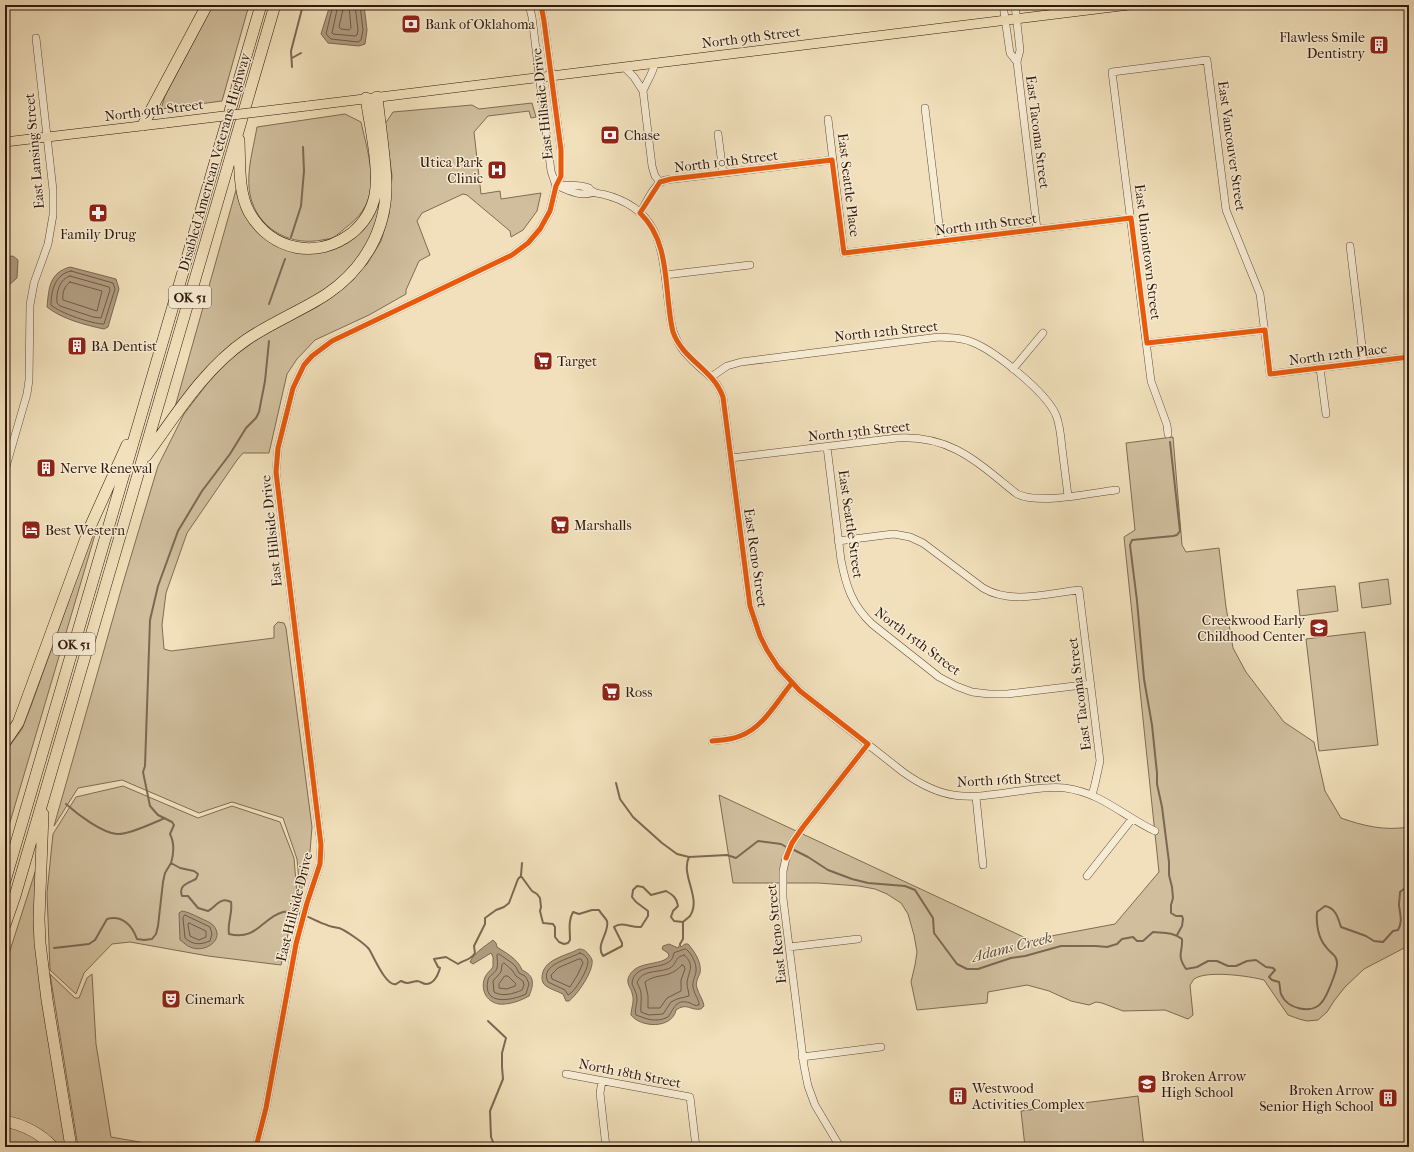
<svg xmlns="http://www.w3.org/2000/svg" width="1414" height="1152" font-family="'IM FELL French Canon',serif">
<rect width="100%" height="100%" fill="#f1e0bb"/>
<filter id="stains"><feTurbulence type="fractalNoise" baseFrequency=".005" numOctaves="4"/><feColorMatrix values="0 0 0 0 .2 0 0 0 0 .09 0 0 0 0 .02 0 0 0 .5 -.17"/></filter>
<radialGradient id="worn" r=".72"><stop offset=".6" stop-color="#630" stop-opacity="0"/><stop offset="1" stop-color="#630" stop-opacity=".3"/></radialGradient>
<path fill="#d0be9d" stroke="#806b54" d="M213,5h36l-27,96 -61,8 4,-13z
M532,103l4,14 -5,1 -2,-7 -41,5 -14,16 7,62 19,-3 1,8 40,-6 -4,18 -14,19 -12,7 -1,-6 -43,-36 -4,-1 -41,19 -5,8 13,34 -11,6 -13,29v4l-37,21 -54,25 -18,19 -10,15 -18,79h-26l-6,7 -50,73 -21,60 -4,32 2,24 7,2 103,-13v-12l4,-4 6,1 2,5 26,199 -4,49 -8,16 -3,-33 -14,-41 -51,-16 -33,11 -77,-33 -44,8 -24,38 69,-243 35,-117 26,-52 23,-30 20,-23 35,-25 55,-29 23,-16 27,-27 14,-23 8,-27 3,-38 -7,-52 8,-12 79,-7 7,4z
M345,114l16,8c5,23 14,50 8,75 -4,14 -14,24 -25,32 -3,3 -7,6 -10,8 -3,2 -8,2 -12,3 -30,6 -60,-9 -70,-38 -8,-24 1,-51 5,-75z
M238,183l1,13 44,52 69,-10 28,-51v27l-19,43 -31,32 -55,29 -100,89z
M1173,437l9,108 4,7 33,-4 7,59 7,41 13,24 38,50 30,20 11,49 16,27c23,8 43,13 68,9v117l-1,2 -44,23 -19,18 -11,14 -7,11 -9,8 -11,1 -8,-2 -11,-4 -24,-35c-15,-4 -57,-10 -70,-1 -2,2 -2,4 -4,6l3,30 -5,4 -23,-9 -42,1 -21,-8 -6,-1 -7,3 -18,-4 -22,-10 -22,-6 -39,7 -1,11 -70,7 -6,-28 4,-17 2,-13 -3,-17 -6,-21 -7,-11 -14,-9 -12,-5 -16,-3 -41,-3h-85l-14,-88 311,145 85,-16 44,-52 -35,-335 11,-7 -9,-87z
M97,528l-92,311v-87l17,-23 9,-23 37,-103 25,-74z
M1388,579l3,25 -29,4 -3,-25z
M1335,586l3,25 -38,5 -3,-26z
M1365,632l13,113 -59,6 -13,-112z
M123,786l75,32 34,-12 48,16 14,36 3,37 -16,70 -73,-9 -78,-14 -18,2 -28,29 -8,21 -26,-24 -3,-77 6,-59 23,-37z
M37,866v42l31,239h-10l-53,-31v-150z
M50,974l25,24h4l8,-20 5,-4 4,70 15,93 57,10h-90z
M1138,1096l6,51h-119l-4,-36z
M5,1127c20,3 26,7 40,20h-40z"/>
<path fill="#b09c80" stroke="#7d6752" d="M330,5h34l3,25 -2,14 -6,2 -31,-3 -7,-9z
M13,256l5,4 -1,18 -9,8h-3v-29z
M70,267l46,12 3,10 -11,38 -4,2c-19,-4 -42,-10 -57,-22 2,-19 2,-34 23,-40z
M182,911c6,1 12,4 18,7 4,2 10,4 13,7 13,14 -8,29 -23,22 -3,-1 -7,-5 -10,-7l-1,-27z
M493,940l3,3 1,4c9,6 21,12 25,23 13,6 12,14 7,26 -9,5 -20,9 -30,8 -13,-2 -19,-15 -14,-27 2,-4 5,-6 8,-10v-10l-2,-4 -18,11 -3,-2c5,-10 14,-15 23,-22z
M669,944l9,4 2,-4 1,3 4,-3h3c6,7 14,18 12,29 -2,5 -5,10 -3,15 2,7 6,11 7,18l-3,3c-11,2 -14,-7 -25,1 -4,19 -35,18 -45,5 0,-7 4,-14 1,-22 -1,-5 -5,-8 -4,-14 6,-20 34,-12 41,-23l-1,-3 -6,-4 1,-3z
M579,949c5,0 7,2 10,6 1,1 3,4 3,5 2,11 -15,35 -23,41h-3l-3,-7c-6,-3 -13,-5 -17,-8 -3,-2 -4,-5 -4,-8 0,-19 24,-22 37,-29z"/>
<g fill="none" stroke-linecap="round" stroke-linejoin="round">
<path stroke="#705a46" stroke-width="1" d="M333,5l-7,29 5,5 27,3 3,-2 2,-10 -3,-25
M338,5l-6,28 1,1 22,2 2,-1 1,-5 -3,-25
M344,5l-5,22 2,2 8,1 2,-2 -2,-23
M71,271l42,12 2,6 -11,35c-12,0 -44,-11 -53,-19 0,-14 4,-31 20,-34z
M70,276l39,11 1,3 -9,28 -8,-1 -33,-11 -3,-3c-1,-10 2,-24 13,-27z
M70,282l32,9 -5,20 -34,-11c-1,-6 1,-14 7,-18z
M185,915l25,12 2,7 -2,7c-10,4 -17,4 -25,-3l-2,-20z
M189,923l17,8v6l-7,3 -9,-4 -2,-11z
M686,949c6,5 11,15 10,23 -1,5 -4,10 -3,15 1,7 6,12 6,18 -4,1 -5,0 -9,-2 -14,-5 -16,6 -22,14 -12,6 -21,2 -32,-2 -2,-5 1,-10 1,-16 0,-6 -3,-10 -5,-15 1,-21 29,-14 38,-23 3,-2 3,-5 4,-8z
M580,953c4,1 8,5 8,9 0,8 -13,30 -20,33l-3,-5 -17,-8c-9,-17 21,-23 32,-29z
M499,954l13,9 4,4 3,6 6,3 2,3 2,5 -3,10c-15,7 -44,12 -38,-14 1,-5 8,-7 9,-12 1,-4 0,-9 0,-13z
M684,955c12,10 4,17 3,28 0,5 2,9 2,13l-12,3 -6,3 -8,12 -14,1 -8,-3c-1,-12 3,-18 -4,-29 4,-14 23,-10 33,-15 5,-3 5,-7 8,-10 2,-2 4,-2 6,-3z
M579,959h2l2,4 -5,11 -8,13 -18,-8 -1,-4 7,-7z
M504,963l8,7 4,6 7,5 1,4 -2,5c-9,4 -20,7 -28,2l-1,-11 8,-9 1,-7z
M682,965l2,1 1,3 -4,11v11l-14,7 -7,10h-12v-12l-3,-14c14,-10 23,-2 37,-17z
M505,976h3l8,8 -1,2 -8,3 -8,-1v-4z"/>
<path stroke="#7d6752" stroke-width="2" d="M292,58l9,-5
M292,67l-1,-16 12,-46
M291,237l10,-31 3,-35 -1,-24
M269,304l16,-45
M1170,442l10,89 -3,4 -4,1 -41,4 -2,5 7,56 7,78 8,46 5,48v11l5,23 7,55v13l3,12 1,11 -2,7v8l5,3h6l1,3 -1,7 -5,9
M616,783l4,16 13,18 29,26 15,11 12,3
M5,786l2,2
M66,804c11,10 36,29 51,30 12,1 36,-11 48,-16
M792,849l16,8 20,13 24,9 16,4 37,3 10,4 18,28 1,15 23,31 10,5h11l33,-11 14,-2 36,-10h35l11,1 10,-3 5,-5 11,-2 4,4h6l10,-9c11,1 20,0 29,7 1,14 -6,15 4,30l11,-2 11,-6h9l11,5h8l11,-5 9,-1 10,7 7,1 2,2 -6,7 3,3 7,2c1,3 1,9 2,12 6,15 31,21 41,8 5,-6 14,-29 15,-37 1,-10 -7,-12 -11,-18 -8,-9 -10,-24 -9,-35l8,-6c11,2 13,12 16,21l25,9 8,5 9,1 10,-11 5,-1c5,-9 2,-15 1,-25 0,-4 1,-9 1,-13l9,-7
M171,863c3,-10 4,-19 -1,-29l4,-9 -2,-3 -14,-7 -8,-9 -7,-34 2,-6 5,-146 8,-34 20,-55 24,-40 28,-37 16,-26 10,-10 3,-6 6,-31 4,-40
M521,875l1,-12
M680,944l3,-5v-17
M54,948l35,-4 6,-4 12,-21c15,-4 25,6 30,20l7,1 8,-1 4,-5 2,-8 5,-44 2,-9 6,-10 9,5 14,3 4,3 -2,5c-8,4 -18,6 -14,17h6l10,12 10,3c8,-4 12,-15 23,-9 2,11 -4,21 -2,32 28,7 34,-17 54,-22 15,-3 31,9 44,13 3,2 8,2 12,3 6,2 25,15 30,21 4,6 17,38 27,35 2,-1 3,-2 5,-3 8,4 8,1 16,0 3,0 6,3 9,3 8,0 12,-9 14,-16l-2,-1 -4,-8 12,-2 12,7c7,-5 12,-3 17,-11l-1,-7 11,-22v-6l11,-8 8,-3 5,-4 9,-24 3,-3 11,15 5,3 3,4 1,9 -1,4 3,12 10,1 2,3v10l4,5 5,2 4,-1 2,-3c0,-10 -2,-19 3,-28l6,2 13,-4h7c2,4 6,7 8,11 3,11 -12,24 -4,35l19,-10v-3l-8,-16c8,-6 17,1 27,0l7,-11v-5l-12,-9 -4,-5 1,-7 4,-4 6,1 8,8 15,-4c7,4 11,7 12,15l-5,5 -2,6 3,4 9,1c2,-2 5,-4 7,-6 12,-18 -10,-41 -1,-59l38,-2 9,3 22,-17 23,3 7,4
M488,1021l18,17 -4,15v14l1,12 -13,32 1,26 4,10"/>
<g stroke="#614a38" stroke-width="8">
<path id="minor" d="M529,5l3,12 19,154 5,15
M1003,5l7,48 7,9
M1015,5l5,45 -3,12 20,167
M624,67l10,10 9,14 9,75 3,10 5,6
M643,91c4,-10 10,-18 12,-28
M925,108l16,133
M828,119l16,134 287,-35
M718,134l5,39
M556,186c10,-1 23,-2 33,2 1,1 2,3 4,4 3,1 6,2 9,2 59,14 60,55 66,106 2,12 2,25 7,36 3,7 7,14 13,20 13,15 28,20 35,41l27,209 10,30 7,14 11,17 22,24 103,81c43,31 67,26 116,19 16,-2 30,-5 46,-3 37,5 58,28 90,43
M558,186c11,5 24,11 36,6
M640,213c7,-11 13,-28 25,-33l167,-20
M1350,246l14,117
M665,275l85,-10
M1147,343l118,-13
M1320,368l6,46
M1013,369l30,-36
M711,377l16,-11 14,-4 198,-25c11,1 22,0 33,5 23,9 74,50 84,73 4,10 5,22 6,33 2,16 4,32 6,48
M1168,434l-1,-9 -16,-44 -39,-309 95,-12 19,150 34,84 10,80 139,-17
M827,447l14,113c5,26 11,45 31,64l67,53 17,9 16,6 17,2h18l84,-10
M731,458l166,-20c54,-3 80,24 120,56 23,11 73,-1 99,-4
M5,470l22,-76 2,-14 1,-75 4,-22 14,-39 5,-29v-25l-17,-152
M838,541l47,-6 9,-1 16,3 13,6 60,45c28,17 66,5 96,2l21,171 -5,23 -3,11
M712,741c10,-1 19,-1 28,-5 23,-8 37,-35 52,-53
M976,797l7,68
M1087,876l45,-57
M789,947l69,-8
M802,1057l79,-10
M566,1074l124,23 6,50
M602,1081l-2,12 6,54
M256,1147l10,-39 30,-164 11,-41 13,-39 1,-19 -45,-373 2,-24 15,-60 11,-23 8,-9 20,-15 180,-86 16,-12 12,-14 10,-18 6,-25 5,-10v-26l-17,-129 -3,-16
M840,1147l-25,-42 -7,-19 -4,-20 -21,-168v-27l3,-13 6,-15 11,-16 65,-83"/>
</g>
<g stroke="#31180c" stroke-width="10">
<path id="major" d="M307,106l822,-101
M5,142l161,-19"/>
</g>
<g stroke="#31180c" stroke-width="12">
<path id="highway" d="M143,125l64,-120
M239,140c1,22 -1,52 10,72 22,39 68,48 103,21 12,-10 20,-23 23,-38 5,-27 -5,-69 -9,-97
M146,456c30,-41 58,-87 100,-116 26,-18 55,-29 81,-46 37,-25 60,-65 59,-110 -1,-29 -6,-58 -9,-87
M5,742l13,-19 6,-16 66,-180 37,-82
M43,814l-4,105 1,24 7,57 24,147
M5,881l256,-876
M5,925l10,-29 260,-891
M5,1121c19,4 35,12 48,26"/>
</g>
<use href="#minor" stroke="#f6ebd3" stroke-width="7"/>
<use href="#major" stroke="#f1e0bb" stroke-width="9"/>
<use href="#highway" stroke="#f1e0bb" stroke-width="11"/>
<g stroke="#31180c" stroke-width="10" stroke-linecap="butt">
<path id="major-bridge" d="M166,123l141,-17"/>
</g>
<use href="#major-bridge" stroke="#f1e0bb" stroke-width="9"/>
<g stroke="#f6ebd3" stroke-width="8">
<path id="cycleway" d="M712,741c10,-1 19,-1 28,-5 23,-8 37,-35 52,-53
M786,858l6,-15 11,-16 65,-83 -68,-53 -22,-24 -11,-17 -7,-14 -10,-30 -27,-209c-10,-28 -40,-37 -50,-65 -2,-8 -3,-16 -4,-25 -4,-33 -3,-69 -29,-94l20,-31 11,-3 161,-19 12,93 287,-35 16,125 118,-13 5,44 139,-17
M256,1147l10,-39 30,-164 11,-41 13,-39 1,-19 -45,-373 2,-24 15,-60 11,-23 8,-9 20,-15 180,-86 16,-12 12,-14 10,-18 6,-25 5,-10v-26l-17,-129 -3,-16"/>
</g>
<use href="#cycleway" stroke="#e8590c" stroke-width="5"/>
</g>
<defs>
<g id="bank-square" transform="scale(1)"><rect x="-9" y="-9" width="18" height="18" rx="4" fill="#8f2418" stroke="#f6ebd3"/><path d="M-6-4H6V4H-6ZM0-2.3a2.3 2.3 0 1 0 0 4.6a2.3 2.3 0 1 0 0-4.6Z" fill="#fff"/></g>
<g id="building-square" transform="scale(1)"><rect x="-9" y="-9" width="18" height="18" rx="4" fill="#8f2418" stroke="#f6ebd3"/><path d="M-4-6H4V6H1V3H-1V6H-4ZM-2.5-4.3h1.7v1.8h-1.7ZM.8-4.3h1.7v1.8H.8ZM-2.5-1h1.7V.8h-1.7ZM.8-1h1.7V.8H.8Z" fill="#fff"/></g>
<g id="hospital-square" transform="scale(1)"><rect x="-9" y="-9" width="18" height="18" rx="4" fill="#8f2418" stroke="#f6ebd3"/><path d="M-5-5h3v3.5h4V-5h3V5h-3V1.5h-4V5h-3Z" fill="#fff"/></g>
<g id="pharmacy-square" transform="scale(1)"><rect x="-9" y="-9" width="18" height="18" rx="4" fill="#8f2418" stroke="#f6ebd3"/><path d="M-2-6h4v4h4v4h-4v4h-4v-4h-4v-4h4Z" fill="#fff"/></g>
<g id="supermarket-square" transform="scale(1)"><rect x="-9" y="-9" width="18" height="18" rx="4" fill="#8f2418" stroke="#f6ebd3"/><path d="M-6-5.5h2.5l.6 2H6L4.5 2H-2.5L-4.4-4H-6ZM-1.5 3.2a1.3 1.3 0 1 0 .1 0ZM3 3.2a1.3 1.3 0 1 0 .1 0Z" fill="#fff"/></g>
<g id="hotel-square" transform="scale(1)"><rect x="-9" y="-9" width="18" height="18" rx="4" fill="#8f2418" stroke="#f6ebd3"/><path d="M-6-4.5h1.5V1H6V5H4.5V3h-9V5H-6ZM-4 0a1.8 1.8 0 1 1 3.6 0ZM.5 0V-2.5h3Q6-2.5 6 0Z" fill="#fff"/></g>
<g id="school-square" transform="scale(1)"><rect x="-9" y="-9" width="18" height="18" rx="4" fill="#8f2418" stroke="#f6ebd3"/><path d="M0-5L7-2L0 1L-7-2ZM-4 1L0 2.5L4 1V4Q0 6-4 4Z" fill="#fff"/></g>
<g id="theatre-square" transform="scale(1)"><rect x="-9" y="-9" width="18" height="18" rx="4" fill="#8f2418" stroke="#f6ebd3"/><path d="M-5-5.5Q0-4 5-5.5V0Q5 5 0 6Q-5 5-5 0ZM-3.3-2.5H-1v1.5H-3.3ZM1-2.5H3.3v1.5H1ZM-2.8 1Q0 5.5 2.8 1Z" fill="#fff"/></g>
</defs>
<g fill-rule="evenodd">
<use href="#bank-square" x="411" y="24"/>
<use href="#building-square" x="1379" y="45"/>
<use href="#bank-square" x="610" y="135"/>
<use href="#hospital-square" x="497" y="170"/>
<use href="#pharmacy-square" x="98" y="213"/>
<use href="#building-square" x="77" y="346"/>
<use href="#supermarket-square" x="543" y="361"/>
<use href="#building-square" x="46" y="468"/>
<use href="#supermarket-square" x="560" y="525"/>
<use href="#hotel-square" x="31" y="530"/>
<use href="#school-square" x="1319" y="628"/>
<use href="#supermarket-square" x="611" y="692"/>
<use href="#theatre-square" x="171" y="999"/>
<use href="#school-square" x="1147" y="1084"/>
<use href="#building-square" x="958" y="1096"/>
<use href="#building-square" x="1388" y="1098"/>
</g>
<g text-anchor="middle" stroke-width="3" stroke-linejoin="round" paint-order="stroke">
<g fill="#f6ebd3" stroke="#6c5748" stroke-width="1">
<rect x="169" y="286" width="42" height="22" rx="3"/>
<rect x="53" y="633" width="42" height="22" rx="3"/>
</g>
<g font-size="13" font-weight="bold" fill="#31180c">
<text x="190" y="302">OK 51</text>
<text x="74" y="649">OK 51</text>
</g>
<g font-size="14" fill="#31180c" stroke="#f6ebd3" text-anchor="start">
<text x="425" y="29">Bank of Oklahoma</text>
<text x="1365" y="42" text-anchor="end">Flawless Smile<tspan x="1365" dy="16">Dentistry</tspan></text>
<text x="624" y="140">Chase</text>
<text x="483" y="167" text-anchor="end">Utica Park<tspan x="483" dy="16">Clinic</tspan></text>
<text x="98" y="239" text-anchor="middle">Family Drug</text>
<text x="91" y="351">BA Dentist</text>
<text x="557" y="366">Target</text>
<text x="60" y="473">Nerve Renewal</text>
<text x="574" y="530">Marshalls</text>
<text x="45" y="535">Best Western</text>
<text x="1305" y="625" text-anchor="end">Creekwood Early<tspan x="1305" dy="16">Childhood Center</tspan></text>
<text x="625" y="697">Ross</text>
<text x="185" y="1004">Cinemark</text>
<text x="1161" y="1081">Broken Arrow<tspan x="1161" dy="16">High School</tspan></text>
<text x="972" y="1093">Westwood<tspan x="972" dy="16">Activities Complex</tspan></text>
<text x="1374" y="1095" text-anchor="end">Broken Arrow<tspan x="1374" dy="16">Senior High School</tspan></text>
</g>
<g font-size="14" fill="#31180c" stroke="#f6ebd3">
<text transform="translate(751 37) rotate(-7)" y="5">North 9th Street</text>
<text transform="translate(542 104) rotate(-96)" y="5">East Hillside Drive</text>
<text transform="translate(154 110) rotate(-7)" y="5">North 9th Street</text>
<text transform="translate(1038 132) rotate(83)" y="5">East Tacoma Street</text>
<text transform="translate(1232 146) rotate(82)" y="5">East Vancouver Street</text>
<text transform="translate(34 151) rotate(-95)" y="5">East Lansing Street</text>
<text transform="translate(726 161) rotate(-7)" y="5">North 10th Street</text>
<text transform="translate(214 162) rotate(-74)" y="5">Disabled American Veterans Highway</text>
<text transform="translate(849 185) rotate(83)" y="5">East Seattle Place</text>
<text transform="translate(986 224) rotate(-7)" y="5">North 11th Street</text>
<text transform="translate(1148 252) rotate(83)" y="5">East Uniontown Street</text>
<text transform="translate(886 331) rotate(-6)" y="5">North 12th Street</text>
<text transform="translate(1338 354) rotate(-7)" y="5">North 12th Place</text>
<text transform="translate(859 431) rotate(-6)" y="5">North 13th Street</text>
<text transform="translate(851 524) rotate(82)" y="5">East Seattle Street</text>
<text transform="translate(271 531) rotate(-96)" y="5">East Hillside Drive</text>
<text transform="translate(756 558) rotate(82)" y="5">East Reno Street</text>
<text transform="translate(918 641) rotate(37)" y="5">North 15th Street</text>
<text transform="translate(1079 694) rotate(-97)" y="5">East Tacoma Street</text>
<text transform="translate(1009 779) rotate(-3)" y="5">North 16th Street</text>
<text transform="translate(294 907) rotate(-76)" y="5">East Hillside Drive</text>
<text transform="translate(776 934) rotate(-96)" y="5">East Reno Street</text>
<text transform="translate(630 1073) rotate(11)" y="5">North 18th Street</text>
</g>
<g font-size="15" font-style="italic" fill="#644d3a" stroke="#f6ebd3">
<text transform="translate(1012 947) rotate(-14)" y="5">Adams Creek</text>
</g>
</g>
<rect width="1414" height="1152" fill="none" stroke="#f1e0bb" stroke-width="20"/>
<rect x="6" y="6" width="1402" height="1140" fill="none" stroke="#31180c" stroke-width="2"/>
<rect x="10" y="10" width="1394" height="1132" fill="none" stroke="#31180c"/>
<rect width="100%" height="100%" filter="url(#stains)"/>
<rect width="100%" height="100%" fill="url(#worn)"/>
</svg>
